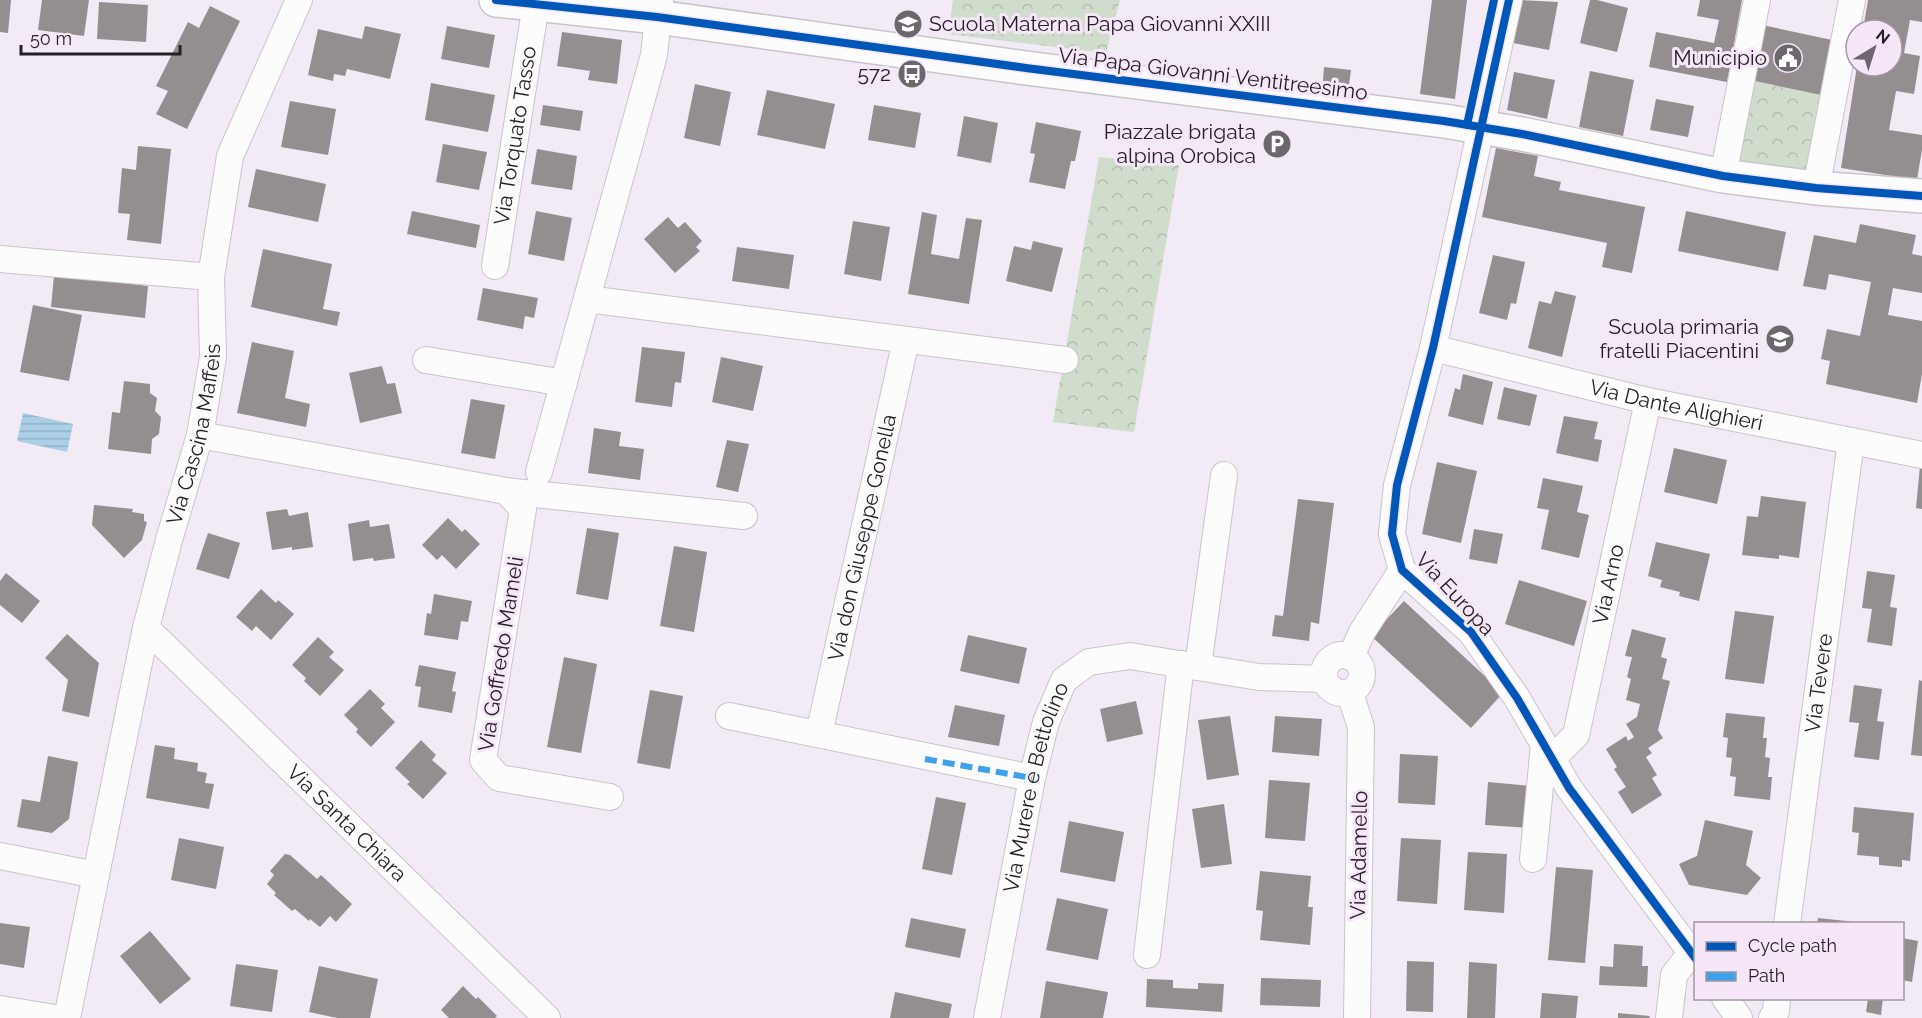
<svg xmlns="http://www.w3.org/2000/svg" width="1922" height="1018" font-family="Raleway,sans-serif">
<defs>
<pattern id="park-crowns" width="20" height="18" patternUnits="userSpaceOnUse" patternTransform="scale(1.5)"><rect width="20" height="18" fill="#d0ddcd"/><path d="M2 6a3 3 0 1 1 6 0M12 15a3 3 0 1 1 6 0" fill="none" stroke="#b2bdb0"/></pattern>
<pattern id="water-rules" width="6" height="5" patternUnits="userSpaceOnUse" patternTransform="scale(1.5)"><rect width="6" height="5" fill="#aacfe6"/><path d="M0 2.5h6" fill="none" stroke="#92b1c5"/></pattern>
</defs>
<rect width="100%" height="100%" fill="#f2eaf4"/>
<path fill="url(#park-crowns)" d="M953,0h167l-14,53 -158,-19z
M1750,80l71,15 -15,74 -72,-8z
M1099,157l80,8 -45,267 -81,-10z"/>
<path fill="url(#water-rules)" d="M23,413l50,11 -6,28 -50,-11z"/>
<path fill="#948e90" d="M0,0h11l-3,33 -8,-1z
M42,0h47l-5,36 -46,-6z
M1432,0h35l-12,99 -35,-5z
M1520,0l38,2 -9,48 -36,-7z
M1590,0h7l31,8 -11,44 -37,-9z
M1700,0h42l-15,82 -78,-15 7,-35 58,11 5,-23 -22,-4z
M1868,0h54v22l-12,-2 -6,33 16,3 -6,38 -18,-3 -7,39 33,5v14l-5,31 -76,-12 16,-102h35v-36h-29z
M99,2l49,3 -2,37 -49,-3z
M210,6l30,15 -53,108 -31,-15 12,-23 -12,-5 32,-64 11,6z
M1762,25l70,15 -11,55 -71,-15z
M365,26l36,8 -11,45 -43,-10 -2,7 -11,-2 -1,7 -25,-6 10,-46 44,10z
M447,26l48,9 -6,33 -48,-9z
M562,32l60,8 -5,44 -29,-4 2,-9 -33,-5z
M1324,67l27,3 -2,15 -26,-4z
M1590,71l44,9 -11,56 -44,-9z
M1514,72l41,8 -8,39 -40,-9z
M431,83l64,12 -7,37 -63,-12z
M695,84l36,8 -11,54 -36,-8z
M767,90l68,14 -10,45 -68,-14z
M1656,99l38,7 -6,31 -38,-7z
M290,101l46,8 -8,46 -47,-8z
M543,105l40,6 -3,20 -40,-6z
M874,105l47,8 -6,35 -47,-8z
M964,116l34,7 -7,40 -34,-7z
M1036,122l45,9 -6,30h-4l-6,28 -36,-7 6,-28 -5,-1z
M443,144l44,8 -8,38 -43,-8z
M138,146l33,3 -10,95 -34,-4 3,-26 -12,-1 4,-45 14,2z
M1496,148l42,8 -4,20 27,6 -2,8 86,17 -13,66 -30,-6 5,-24 -125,-26z
M537,149l40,7 -5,34 -41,-6z
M256,169l70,15 -8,38 -70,-15z
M412,211l68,14 -4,23 -69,-14z
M536,211l36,7 -8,43 -36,-7z
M1686,211l100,21 -8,39 -100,-20z
M922,212l15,3 -6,39 28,5 7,-41 16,2 -13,84 -61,-10z
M668,217l10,11 7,-6 17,19 -6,6 4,4 -25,22 -31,-34z
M853,221l37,6 -9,54 -37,-7z
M1860,224l56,11 -4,19 10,2v37l-29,-5 -5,27 34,6v53l-5,29 -91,-19 4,-23 -9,-2 6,-30 33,7 11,-54 -42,-8 -3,16 -23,-4 11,-51 42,8z
M1033,241l30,7 -11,44 -46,-11 8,-35 17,4z
M737,247l57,8 -5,34 -57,-8z
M263,249l69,15 -9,45 17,3 -3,14 -86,-19z
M1493,255l32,7 -9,42 -5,-1 -4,17 -28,-7z
M54,275l94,11 -3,32 -94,-11z
M483,288l55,10 -4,20 -9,-2 -2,13 -46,-9z
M1555,291l21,5 -14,61 -34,-9 11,-47 12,3z
M33,305l49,10 -13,66 -49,-9z
M252,342l42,9 -9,47 25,6 -4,23 -69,-14z
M642,347l43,5 -4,31 -6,-1 -3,25 -37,-5z
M721,357l42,9 -10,45 -41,-9z
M382,366l5,18 8,-1 7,30 -42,10 -11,-50z
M1463,374l30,8 -10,43 -35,-9 7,-28 5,2z
M124,381l26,3v9l7,5 -2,13 6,6 -2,17 -7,5 -1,15 -43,-5 4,-37 8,1z
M1504,387l33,8 -7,31 -33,-7z
M471,399l34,6 -10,54 -34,-6z
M1564,416l34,6 -4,17 8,1 -4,22 -42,-9z
M594,428l27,4 -2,14 25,3 -4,31 -52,-7z
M727,440l22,4 -11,48 -22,-5z
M1674,448l53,12 -10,44 -53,-12z
M1437,462l40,9 -16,72 -39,-9z
M1920,466h2v43l-6,-1z
M1543,478l40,8 -6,26 12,3 -10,43 -38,-9 8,-39 -12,-2z
M1761,496l45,6 -7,56 -20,-3v4l-37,-4 5,-39 11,1z
M1298,499l36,4 -15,121 -8,-2 -2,19 -37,-5 3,-21 8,1z
M94,505l39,4 -1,3 12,2v7l3,1 -5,18 -18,18 -32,-33z
M287,509l2,7 19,-4 5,35 -21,3v-3l-20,3 -6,-38z
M448,518l14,14 3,-3 15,15 -24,25 -14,-14 -5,5 -15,-15z
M369,520l1,7 19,-3 6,34 -21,3 -1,-3 -20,3 -5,-37z
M587,528l32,5 -11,67 -32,-6z
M1474,529l29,5 -6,30 -28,-5z
M208,533l32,10 -11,36 -33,-10z
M1656,542l54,12 -11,47 -20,-5 1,-4 -20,-5 2,-7 -14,-4z
M674,546l33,6 -13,80 -34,-6z
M1867,571l28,4 -5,32 7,1 -5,38 -25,-4 5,-33 -10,-1z
M6,573l34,28 -18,22 -22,-18v-24z
M1519,580l68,21 -13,45 -69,-22z
M261,589l15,14 2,-3 16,14 -23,26 -15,-14 -4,5 -16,-14z
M434,594l38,7 -4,21 -7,-1 -3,19 -34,-5 3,-22 4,1z
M1404,601l99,92 -32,35 -100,-92z
M1735,611l39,5 -10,68 -39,-5z
M1632,629l34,9 -5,19 6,2 -5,20 8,2 -12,49 5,8 -15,10 4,5 -6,4 11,18 -5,3 10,17 -30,19 -14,-22 8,-5 -12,-18 3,-2 -11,-18 20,-13 2,5 6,-4 -8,-13 11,-7 3,-13 -14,-4 5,-21 -4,-2 5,-20 -7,-1z
M67,634l32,29 -10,54 -27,-6 6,-31 -23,-22z
M968,635l59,13 -8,36 -59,-13z
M318,637l16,15 -5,5 15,13 -24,26 -16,-15 2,-3 -14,-13z
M564,657l33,7 -16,89 -34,-6z
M419,665l37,7 -4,19 4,1 -4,21 -34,-6 3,-20 -6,-1z
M1919,680l3,1v75l-11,-1z
M1854,685l28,4 -5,32 7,1 -5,38 -25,-3 5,-34 -10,-1z
M370,689l15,15 -4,4 14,14 -24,25 -15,-15 2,-3 -14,-14z
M650,690l33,6 -13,73 -33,-6z
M1136,701l7,33 -36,8 -7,-33z
M955,705l50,10 -6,31 -51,-9z
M1726,713l39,4 -2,21h4l-2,19 5,1 -2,19h4l-2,23 -36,-4 2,-19 -6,-1 2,-18 -6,-1 2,-19 -5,-1z
M1230,716l9,59 -32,5 -9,-60z
M1275,716l47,3 -3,37 -47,-4z
M421,740l15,15 -4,5 15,13 -24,26 -16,-15 3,-2 -15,-14z
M155,745l20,3 -1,11 24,4 -1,8 10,2 -2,10 9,1 -5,25 -63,-11z
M1400,754l38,2 -3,49 -37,-2z
M48,756l30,6 -9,57 -17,14 -35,-6 5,-28 18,3z
M1269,780l41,3 -5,58 -40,-3z
M1488,782l43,4 -3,42 -43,-3z
M936,797l30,6 -14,72 -30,-6z
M1224,804l8,60 -31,4 -9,-59z
M1854,807l60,6 -4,48 -8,-1v7l-23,-2v-8l-22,-2 2,-22 -7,-1z
M1705,820l48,11 -7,34 15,13 -14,17 -58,-10 -10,-21 18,-8z
M1069,821l55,11 -9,50 -55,-10z
M179,838l45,9 -8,42 -45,-9z
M1401,838l40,2 -4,64 -40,-3z
M1468,852l39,2 -3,59 -40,-3z
M285,854l5,1 27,24 4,-4 31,29 -16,18 -6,-6 -10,11 -10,-8 -1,2 -14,-12 -3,2 -18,-16 2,-2 -9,-9 7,-9 -4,-4z
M1556,867l37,3 -8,93 -37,-3z
M1260,871l51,5 -3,31h5l-3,38 -50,-5 3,-29 -7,-1z
M1057,898l51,11 -10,51 -52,-10z
M911,918l55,11 -6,29 -55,-11z
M1818,918l38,4v2h-39z
M0,923l30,4 -6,41 -24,-4z
M150,931l41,48 -31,25 -40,-48z
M1902,938l16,3 -6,41 -10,-2z
M1614,944l29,2 -1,20h6l-1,21 -48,-2 1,-19 13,1z
M1407,961l27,1 -1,50 -27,-1z
M1469,962l28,2 -2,54h-28z
M236,964l42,6 -6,42 -42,-6z
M319,966l59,13 -8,39h-33l-28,-6z
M1261,978l60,2 -1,27 -60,-2z
M1147,979l26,1v8l25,1v-6l26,1 -2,28 -76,-5z
M1046,981l62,11 -5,26h-63z
M463,986l13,13 2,-2 19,19 -2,2h-46l-8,-8z
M895,992l57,12 -3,14h-59z
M1542,993l36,3 -2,22h-36z
M1868,998h15l-2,17 -15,-3z
M1618,1013l32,3 -1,2h-31z"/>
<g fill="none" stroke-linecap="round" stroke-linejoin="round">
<g stroke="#c9c4cb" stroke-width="28">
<g id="street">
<path d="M1509,0l-76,348 -36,137 -5,49 10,36 69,62 46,66 52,90 127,171"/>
<path d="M1723,176l34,-176"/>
<path d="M1816,188l36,-188"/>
<path d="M0,259l211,18"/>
<path id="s1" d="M495,266l41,-262"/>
<path d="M587,299l478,61"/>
<path id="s2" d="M1433,348l215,53 274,54"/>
<path d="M426,360l138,23"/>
<path d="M200,435l306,56 17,18 -40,251 16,18 111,19"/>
<path d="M539,472l115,-417 6,-55"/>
<path d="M506,491l238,25"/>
<path id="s3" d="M146,628l401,390"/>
<circle cx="1343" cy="674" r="19"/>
<path d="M1351,657l11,-25 40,-62"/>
<path d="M1198,667l26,-192"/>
<path d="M1350,693l11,34 -4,291"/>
<path d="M729,716l303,62"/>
<path id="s4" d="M819,734l87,-394"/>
<path id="s5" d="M1552,759l24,-24 72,-334"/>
<path d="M0,856l96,19"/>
<path d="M1533,859l11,-114"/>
<path id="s6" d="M1787,924l64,-483"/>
<path d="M1147,955l34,-291"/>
<path d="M1725,998l14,20"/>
<path d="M0,1009l55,9"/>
<path id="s7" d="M67,1018l79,-390 23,-88 31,-105 13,-78 -2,-80 19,-121 69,-156"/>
<path id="s8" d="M987,1018l45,-240 14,-56 18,-42 25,-18 41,-6 129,21 65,2"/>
<path d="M1669,1018l5,-43 17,-22"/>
<path d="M1772,1018l4,-7 1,-13"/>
</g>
</g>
<g stroke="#c9c4cb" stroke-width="36">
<path id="secondary" d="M496,0l161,17 369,51 418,53 78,13 201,42 93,12 106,8"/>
</g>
<use href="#street" stroke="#fdfcfd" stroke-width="26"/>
<use href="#secondary" stroke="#fdfcfd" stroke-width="33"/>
<path stroke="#3ea2eb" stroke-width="6" stroke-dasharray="12 6" stroke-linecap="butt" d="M925,759l107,19"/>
<g stroke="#f5e7f7" stroke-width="11">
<path id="cycleway" d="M496,0l161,17 369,51 418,53 78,13 201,42 93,12 106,8
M1509,0l-76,348 -36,137 -5,49 10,36 69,62 46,66 52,90 127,171
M1467,125l27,-125"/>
</g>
<use href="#cycleway" stroke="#0057b8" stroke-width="8"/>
</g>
<defs>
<g id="school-disc" transform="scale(1.5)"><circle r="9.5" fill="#6c666d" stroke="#f5e7f7"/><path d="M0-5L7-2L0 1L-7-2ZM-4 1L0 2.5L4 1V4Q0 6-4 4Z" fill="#fff"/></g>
<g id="civic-disc" transform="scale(1.5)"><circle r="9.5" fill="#6c666d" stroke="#f5e7f7"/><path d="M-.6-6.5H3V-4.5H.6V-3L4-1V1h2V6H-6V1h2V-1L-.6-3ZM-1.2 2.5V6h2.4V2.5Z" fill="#fff"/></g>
<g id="bus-disc" transform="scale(1.5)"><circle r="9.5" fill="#6c666d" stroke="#f5e7f7"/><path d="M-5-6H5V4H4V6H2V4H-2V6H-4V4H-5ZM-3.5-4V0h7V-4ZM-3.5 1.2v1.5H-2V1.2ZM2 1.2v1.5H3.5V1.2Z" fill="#fff"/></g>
<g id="parking-disc" transform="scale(1.5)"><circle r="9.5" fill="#6c666d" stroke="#f5e7f7"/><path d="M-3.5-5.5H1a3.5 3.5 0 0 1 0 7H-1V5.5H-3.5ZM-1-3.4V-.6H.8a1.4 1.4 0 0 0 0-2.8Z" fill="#fff"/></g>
</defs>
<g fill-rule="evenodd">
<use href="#school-disc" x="908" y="24"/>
<use href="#civic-disc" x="1788" y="58"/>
<use href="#bus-disc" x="912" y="74"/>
<use href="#parking-disc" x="1277" y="144"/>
<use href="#school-disc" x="1780" y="339"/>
</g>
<g text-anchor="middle" stroke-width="6" stroke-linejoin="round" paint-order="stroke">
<g font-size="21" fill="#241f24" stroke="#f5e7f7" text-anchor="end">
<text x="929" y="31" text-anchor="start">Scuola Materna Papa Giovanni XXIII</text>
<text x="1767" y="65">Municipio</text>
<text x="891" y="81">572</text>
<text x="1256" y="139">Piazzale brigata<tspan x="1256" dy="24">alpina Orobica</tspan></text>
<text x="1759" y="334">Scuola primaria<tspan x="1759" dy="24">fratelli Piacentini</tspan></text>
</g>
<g font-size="21" fill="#241f24" stroke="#f5e7f7">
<text transform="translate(1213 74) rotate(7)" y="7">Via Papa Giovanni Ventitreesimo</text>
<text dy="7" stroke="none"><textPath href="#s1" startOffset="132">Via Torquato Tasso</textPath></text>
<text dy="7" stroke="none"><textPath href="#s2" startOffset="250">Via Dante Alighieri</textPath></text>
<text dy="7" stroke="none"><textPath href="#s7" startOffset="598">Via Cascina Maffeis</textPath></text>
<text dy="7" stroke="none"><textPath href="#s4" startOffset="201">Via don Giuseppe Gonella</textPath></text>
<text dy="7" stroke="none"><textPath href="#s5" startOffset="188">Via Arno</textPath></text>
<text transform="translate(1455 594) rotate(47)" y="7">Via Europa</text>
<text transform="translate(501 654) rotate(-81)" y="7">Via Goffredo Mameli</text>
<text dy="7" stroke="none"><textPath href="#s6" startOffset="243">Via Tevere</textPath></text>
<text dy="7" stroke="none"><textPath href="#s8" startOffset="236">Via Murere e Bettolino</textPath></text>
<text dy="7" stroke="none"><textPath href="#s3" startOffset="280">Via Santa Chiara</textPath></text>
<text transform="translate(1359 855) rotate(-89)" y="7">Via Adamello</text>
</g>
</g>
<rect x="1694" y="922" width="210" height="78" fill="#f5e7f7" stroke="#a197a3" stroke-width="1.5"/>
<rect x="1706" y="942" width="30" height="9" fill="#0057b8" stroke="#a197a3" stroke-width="1.5"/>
<text x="1748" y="952" font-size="18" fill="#241f24">Cycle path</text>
<rect x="1706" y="972" width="30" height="9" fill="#3ea2eb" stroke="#a197a3" stroke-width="1.5"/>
<text x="1748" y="982" font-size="18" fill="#241f24">Path</text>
<g transform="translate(1874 48) rotate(38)"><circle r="28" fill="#f5e7f7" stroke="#a197a3" stroke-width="1.5"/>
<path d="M0-4.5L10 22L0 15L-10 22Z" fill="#6c666d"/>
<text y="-9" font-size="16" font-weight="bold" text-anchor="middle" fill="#241f24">N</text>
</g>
<path d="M21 45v9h159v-9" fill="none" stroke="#241f24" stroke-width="3"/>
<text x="30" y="45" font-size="18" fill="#241f24" stroke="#f5e7f7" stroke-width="4.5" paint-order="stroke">50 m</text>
</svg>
